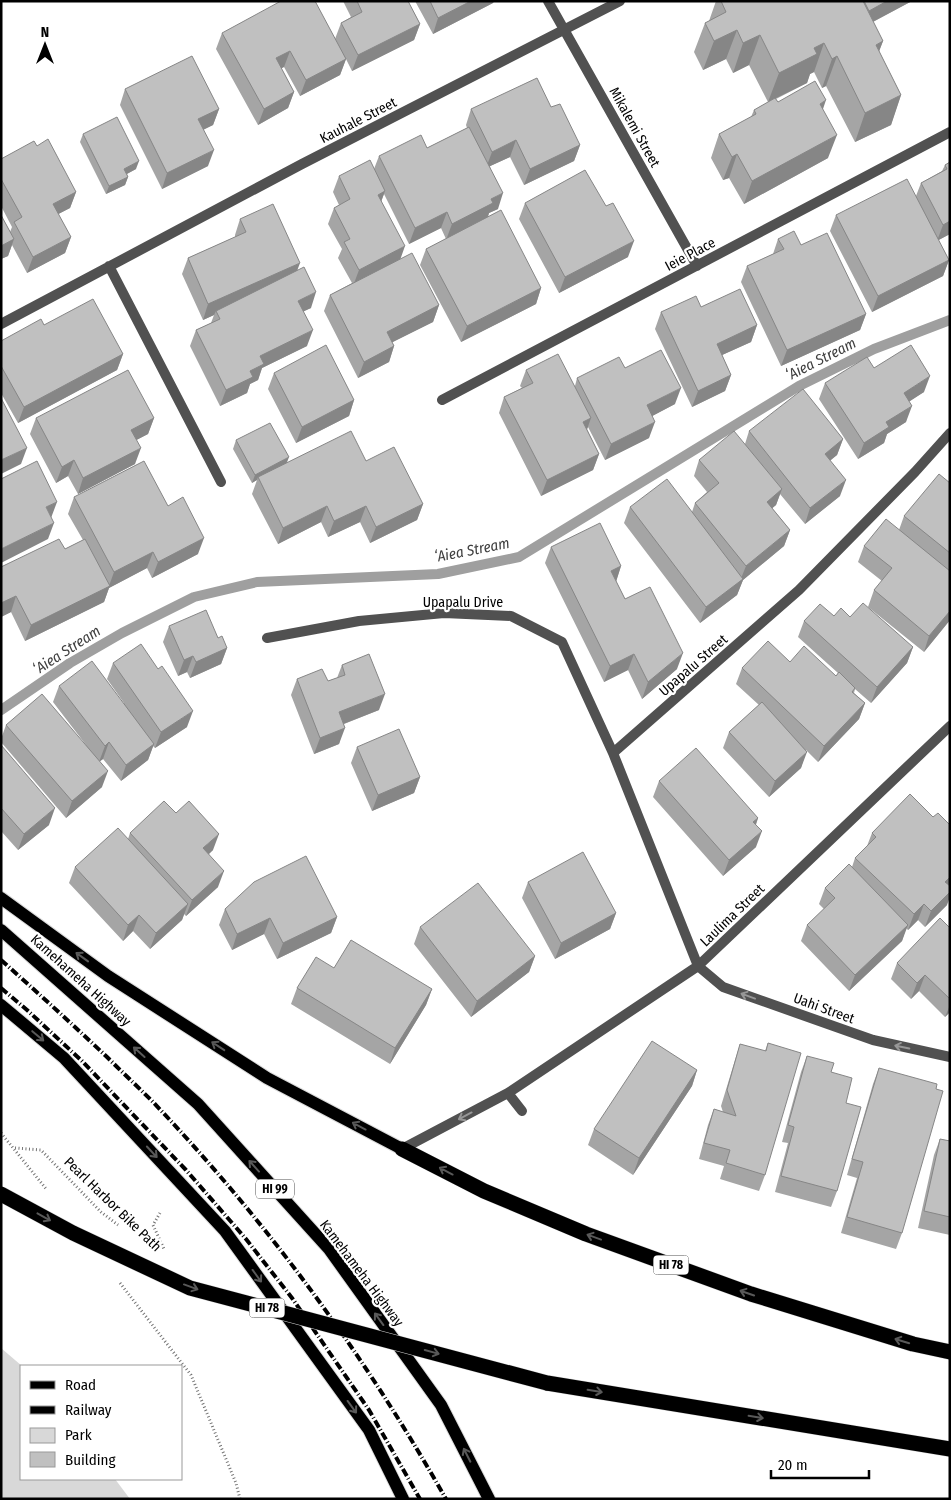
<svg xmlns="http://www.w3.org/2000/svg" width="951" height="1500" font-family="'Fira Sans Condensed',sans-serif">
<rect width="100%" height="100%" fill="#fff"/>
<path fill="#d8d8d8" d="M1,1348l21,18 -1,113h94l15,20h-129z"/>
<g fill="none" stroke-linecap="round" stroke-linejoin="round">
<path stroke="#9f9f9f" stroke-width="10" d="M1,710l69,-47 52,-30 72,-36 63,-15 181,-8 81,-17 280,-171 75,-37 76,-29"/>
<g stroke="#dbdbdb" stroke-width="14">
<path id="primary" d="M1,898l107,78 159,102 135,71
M1,930l197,174 131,145 112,156 48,94
M1,1005l63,53 161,173 144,199 34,69"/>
</g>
<g stroke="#dbdbdb" stroke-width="16">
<path id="highway" d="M402,1149l82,42 102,43 165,60 162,50 37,8
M547,1383l403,66"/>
</g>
<path stroke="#737373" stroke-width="3" stroke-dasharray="1 2.5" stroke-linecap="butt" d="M1,1133l46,57
M15,1148l26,2 60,62 17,13
M160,1213l-7,12 11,24
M120,1283l71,92 45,108 4,16"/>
<path stroke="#515151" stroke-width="10" d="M548,1l149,265
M109,266l112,216
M1,324l301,-160 318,-163
M442,400l508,-268
M267,638l92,-17 85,-8 67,3 51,26 51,111 85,213 25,21 150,53 77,17
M613,753l186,-163 116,-118 35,-39
M508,1093l14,18
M402,1149l106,-56 190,-127 252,-240"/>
<use href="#primary" stroke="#000" stroke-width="12"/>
<use href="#highway" stroke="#000" stroke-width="15"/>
<path stroke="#000" stroke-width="4" stroke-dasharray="8 2.5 1 2.5" stroke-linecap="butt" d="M1,960c36,32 71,64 106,97 15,15 31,30 46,45 115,121 211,252 293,397
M1,988l26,22 55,51 104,109 60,69 46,59 77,112 51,89"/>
<g stroke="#dbdbdb" stroke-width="16" stroke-linecap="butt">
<path id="highway-bridge" d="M1,1194l72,39 117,55 357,95"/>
</g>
<use href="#highway-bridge" stroke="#000" stroke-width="15"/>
</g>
<path fill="#a5a5a5" d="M343,1h65l12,23 -6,16 -62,31 -6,-12 -6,16 -40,21 -16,-29 -3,1 13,24 -6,16 -30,17 -42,-76 6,-16 113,6 6,-16 10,-6z
M415,1h79l-1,2 -60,31z
M716,1h196l-39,21 10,19 -4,10 22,44 -10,30 -36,17 -29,-56 -4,2 -8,-16 -4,2 -3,9 -31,16 2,3 45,8 5,48 -84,46 -15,-26 -6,2 -12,-22 8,-24 32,-17 3,-7 14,-8 -19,-37 -16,8 -7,-14 -23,11 -9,-18 11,-29 4,-2z
M125,89l94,20 -6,16 -10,5 5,36 -46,23 -42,-84z
M551,107l29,38 -6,16 -50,24 -14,-28 -20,9 8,43 -9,4 -1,4 53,71 -5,16 -75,38 -41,-77 6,-16 20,-10 -5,-11 -32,16 -25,-50 -3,8 19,57 39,46 -6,17 -41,20 2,4 -5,16 -31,16 -34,-67 6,-16 22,-12 -14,-25 4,-9 -14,-25 6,-16 5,-3 -6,-13 6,-16 35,-7 5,-13 48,-8 40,-20 -1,-3 5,-16z
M83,134l53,35 -9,5 1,3 -3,8 -19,9 -26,-52z
M37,146l39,46 -6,16 -12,6 13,23 -6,16 -38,20 -15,-28 -4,11 -7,3v-44l9,17 2,-5 -11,-21v-47z
M950,162v72l-12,6 11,20 -6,16 -71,36 -42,-81 6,-16 80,-19 5,-13 21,-12 3,-6z
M525,203l103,54 -69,36 -40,-74z
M240,219l58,51 13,38 -8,3 4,35 -45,22 -4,12 -8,4 -3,9 -27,13 -30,-60 6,-16 15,-7 3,-8 -11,5 -21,-46 6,-16 47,-21v-2z
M778,239l23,6 65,69 -6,16 -79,36 -40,-84 6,-16 26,-12z
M701,307l56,18 -6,17 -29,13 9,20 -6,16 -33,16 -37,-78 6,-17z
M44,325l79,29 -6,16 -99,53 -17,-30v-52z
M625,368l50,36 -23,12 -3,22 -44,22 -17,-33 -1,2 12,25 -6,16 -52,26 -42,-83 5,-16 18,-9 -2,-2 6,-16 49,16 2,-8z
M874,368l50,24 -15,9 -3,21 -19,12 -3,9 -26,16 -39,-60 6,-16z
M274,373l80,27 -5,16 -53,27 -28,-54z
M36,418h118l-6,16 -12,6 -1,24 -57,30 -10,-18 -12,7 -26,-49z
M749,431l94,8 -6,16 -7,5 10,36 -35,28 -25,-30 -4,11 -4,3 18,22 -6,16 -41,34 -6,15 -37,28 -76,-100 6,-16 62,5 3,-9 12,-11 -13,-16 5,-16 46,-16z
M236,440l50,23 80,-2 57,43 -6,16 -47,23 -10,-21 -32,15 -7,-15 -43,22 -26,-50 5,-14 -5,3 -19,-34z
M950,483v137l-26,32 -56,-45 6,-17 8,-9 -24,-19 6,-16 35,-16 5,-14z
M74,497l94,9 30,48 -46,24 -5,-10 -38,20 -5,14 -79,39 -14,-29 -10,5v-50l64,-18 18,-9 -15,-26z
M551,547l70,19 -5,15 9,18 52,70 -35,30 -14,-29 -24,12 -59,-119z
M834,616l16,1 63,30 -6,16 -36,40 -16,-14 -1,4 11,10 -6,16 -41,43 -12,-12 -5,18 -32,29 -46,-49 6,-16 30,-27 -23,-21 6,-16 48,-6 46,14 2,-3 -40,-36 6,-16z
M169,626l49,12 9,10 -6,16 -31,14 -3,-6 -9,4 -15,-34z
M113,663l74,64 -32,21 -2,-2 -5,14 -27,21 -18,-22 -3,2 2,26 -36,31 -65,-76v-3l5,-14 80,20 -33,-43 6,-16 65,17 -17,-24z
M342,665l37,45 -35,14 -5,20 -25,10 -23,-59 6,-16 31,2 9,-3z
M1,745l48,80 -31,25 -17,-19z
M357,747l63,30 -6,16 -42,18 -21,-48z
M659,781l99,37 -2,7v22l-33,29 -70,-79z
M176,813l37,37 -4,4 9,33 -32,29 -2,-2 -2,6 -32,29 -17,-18 -10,10 -54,-58 6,-16 53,-28 2,-6z
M872,833l75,72 -22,22 -7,-7 -10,10 -2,-2 -4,13 -53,50 -48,-50 6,-16 17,-16 -5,-5 6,-16 27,-21 3,-9 12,-12z
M528,882l88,31 -6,16 -55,30 -33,-61z
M225,909l112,8 -6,16 -54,26 -13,-25 -32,16 -13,-25z
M420,927l115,29 -6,16 -58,45 -57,-73z
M950,928v84l-5,5 -26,-26 -8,8 -20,-20 6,-16z
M334,968l98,21 -6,16 -36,59 -99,-60 6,-16z
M768,1043l-3,132 -6,16 -39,-12 4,-13 -25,-7 9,-34 6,-16 9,3 -2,-6 14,-46 5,-16 25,7z
M807,1056l24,16 6,119 -6,16 -56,-15 13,-49 -6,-1 19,-70z
M879,1068l23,165 -6,16 -55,-16 16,-55 -10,-3 26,-91z
M697,1070l-5,16 -59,89 -45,-30 6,-16z
M940,1139l10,2v94l-32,-7 16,-73z"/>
<path fill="#868686" d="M471,1h23l-1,2 -60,31 5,-16z
M887,1h25l-49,26 6,-16z
M420,24l-6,16 -62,31 6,-16z
M737,30l-11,29 -23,11 11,-29z
M760,35l-11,30 -16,8 10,-30z
M883,41l-11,29 4,-25z
M824,43l-10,29 -4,2 -3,9 -39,19 11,-29 35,-25z
M290,51l-6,16 -14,7 6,-16z
M837,56l-11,30 -4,2 10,-29z
M346,59l-6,16 -40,21 6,-16z
M294,92l-6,16 -30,17 6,-16z
M901,95l-10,30 -36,17 10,-29z
M826,100l-8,24 2,-20z
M219,109l-6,16 -21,10 6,-16z
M837,135l-9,23 -84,46 8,-23z
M516,140l-6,17 -24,11 6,-16z
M580,145l-6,16 -50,24 6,-16z
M214,150l-6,16 -46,23 5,-16z
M737,154l-8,24 -6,2 9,-23z
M139,161l-3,8 -15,8 3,-8z
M128,177l-3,8 -19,9 3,-8z
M385,191l-6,16 -1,-12z
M76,192l-6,16 -23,12 6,-16z
M503,193l-5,16 -9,4 -2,6 -41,21 6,-16 39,-25z
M447,212l-6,16 -32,16 6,-16z
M950,221v13l-13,7 6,-16z
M71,237l-6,16 -38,20 6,-16z
M14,239l-6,17 -7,3v-13z
M634,241l-6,16 -69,36 6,-16z
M405,246l-6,17 -46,23 6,-16z
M949,260l-6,16 -71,36 6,-16z
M300,263l-6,16 -78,32 -2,4 -11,5 5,-16z
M541,288l-5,16 -75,38 6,-16z
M316,292l-5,16 -19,9 6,-16z
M439,305l-6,17 -52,26 6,-16z
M866,314l-6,16 -79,36 6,-16z
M757,325l-6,17 -40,18 6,-16z
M313,330l-6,16 -45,22 -4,12 -8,4 -3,9 -27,13 6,-16 24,-19 10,-15z
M394,346l-5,16 -31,16 6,-16z
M123,354l-6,16 -99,53 6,-16z
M731,375l-6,16 -33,16 6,-16z
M930,376l-6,16 -26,17 6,-16z
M681,388l-6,16 -34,18 6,-17z
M354,400l-5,16 -53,27 6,-16z
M912,406l-6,16 -19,12 -3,9 -26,16 6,-16 22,-21z
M154,418l-6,16 -23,12 6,-16z
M591,418l-6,17 -2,-13z
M655,422l-6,16 -44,22 6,-16z
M843,439l-6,16 -18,15 6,-16z
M27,448l-6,16 -20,10v-14z
M141,448l-6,16 -57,30 5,-16z
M599,454l-6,16 -52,26 6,-16z
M289,457l-3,8 -28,12 -1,3 -5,3 3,-8z
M74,460l-6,16 -12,7 6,-16z
M846,480l-6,16 -35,28 5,-16z
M782,489l-6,16 -15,13 6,-16z
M57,502l-6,16 -5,-11z
M423,504l-6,16 -47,23 6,-16z
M327,506l-6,16 -43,22 5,-16z
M366,506l-6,16 -32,15 6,-16z
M54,523l-6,16 -47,24v-14z
M790,530l-6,16 -41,34 -6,15 -37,28 6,-16 34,-26 6,-15z
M204,538l-6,16 -46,24 6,-16z
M153,552l-6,16 -38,20 -5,14 -79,39 6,-16 78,-39 5,-14z
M621,566l-5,16 -5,-11z
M16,596l-5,16 -10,5v-14z
M950,611v9l-26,32 5,-16z
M913,647l-6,16 -36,40 6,-16z
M227,648l-6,16 -31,14 6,-16z
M683,653l-6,16 -35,30 6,-17z
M634,654l-6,16 -24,12 6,-16z
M193,656l-6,16 -9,4 6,-16z
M385,694l-6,16 -46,18 6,-16z
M865,703l-6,16 -41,43 6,-16z
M193,711l-6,16 -32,21 6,-16z
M345,728l-6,16 -25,10 6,-16z
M109,742l-6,17 -4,3 6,-16z
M154,744l-6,16 -27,21 5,-16z
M807,752l-6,16 -32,29 6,-16z
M108,771l-6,16 -36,31 6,-17z
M420,777l-6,16 -42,18 6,-16z
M55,808l-6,17 -31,25 6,-16z
M758,818l-6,16 1,-12z
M762,831l-6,16 -33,29 6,-16z
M219,834l-6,16 -15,14 5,-16z
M224,871l-6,16 -32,29 6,-16z
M950,877v10l-5,-5z
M950,892v5l-3,8 -22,22 6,-16z
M188,904l-6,16 -32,29 6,-16z
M924,904l-6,16 -10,10 6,-16z
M616,913l-6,16 -55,30 6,-16z
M139,915l-6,16 -10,10 5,-16z
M337,917l-6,16 -54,26 6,-16z
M270,918l-6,16 -32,16 5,-16z
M908,925l-6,16 -53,50 6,-16z
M535,956l-6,16 -58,45 6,-16z
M925,975l-6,16 -8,8 6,-16z
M432,989l-6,16 -36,59 5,-16z
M950,1005v7l-5,5z
M697,1070l-5,16 -59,89 6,-17z"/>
<path fill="#c0c0c0" stroke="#868686" d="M281,1h34l31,58 -40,21 -16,-29 -14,7 18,34 -30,17 -42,-76z
M357,1h51l12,23 -62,31 -17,-32 21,-11z
M430,1h41l-33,17z
M721,1h142l20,40 -7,4 25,50 -36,18 -28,-57 -5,3 -8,-16 -10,5 3,6 -38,19 -19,-38 -17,8 -6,-13 -23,11 -9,-18 21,-11z
M864,1h23l-18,10z
M192,56l27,53 -21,10 16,31 -47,23 -42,-84z
M537,78l14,29 9,-3 20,41 -50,24 -14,-29 -24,12 -21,-43z
M815,81l11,19 -6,4 17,31 -85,46 -15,-27 -5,3 -13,-23 37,-20 -2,-4 21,-12 3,4z
M117,117l22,44 -15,8 4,8 -19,9 -26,-52z
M469,127l34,66 -12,6 2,4 -41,21 -5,-12 -32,16 -36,-72 42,-21 6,13z
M48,139l28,53 -23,12 18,33 -38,20 -19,-35 8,-5 -21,-38v-20l33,-18 3,5z
M370,160l15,31 -7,4 27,51 -46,24 -15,-28 6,-3 -16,-31 16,-9 -11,-23z
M950,162v59l-7,4 -22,-42 26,-14 -2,-4z
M585,170l21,36 7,-3 21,38 -69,36 -40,-74z
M907,179l42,81 -71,36 -42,-81z
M273,204l27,59 -92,41 -20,-46 58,-26 -6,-13z
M501,210l40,78 -74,38 -41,-77z
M1,215l13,24 -13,7z
M794,231l7,14 26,-12 39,81 -79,36 -40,-84 37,-17 -6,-10z
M412,253l27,52 -52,27 7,14 -30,16 -34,-67z
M304,267l12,25 -18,9 15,29 -53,26 4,8 -14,7 3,6 -27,13 -30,-60 24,-11 -4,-8z
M740,289l17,36 -40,19 14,31 -33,16 -37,-79 35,-16 5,11z
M93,299l30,55 -99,53 -23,-41v-25l40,-22 3,6z
M326,345l28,55 -52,27 -28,-54z
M911,345l19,31 -26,17 8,13 -26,16 3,5 -25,16 -39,-60 42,-26 7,11z
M661,350l20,38 -34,17 8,17 -44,22 -34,-66 42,-21 6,11z
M558,354l33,64 -8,4 16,32 -52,26 -43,-83 29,-14 -7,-13z
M128,370l26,48 -23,12 10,18 -58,30 -9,-18 -12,7 -26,-49z
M803,389l40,50 -18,15 21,26 -36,28 -61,-77z
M1,398l26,50 -26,12z
M270,423l19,34 -34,18 -19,-35z
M351,431l15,30 28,-14 29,57 -47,23 -10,-21 -32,15 -7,-15 -44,22 -25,-51z
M734,431l48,58 -15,13 23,28 -44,36 -51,-63 24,-20 -20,-23z
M37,461l20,41 -11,5 8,16 -53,26v-70z
M144,461l24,45 15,-9 21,41 -46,24 -5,-10 -39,20 -40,-75z
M939,474l11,9v70l-46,-37z
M667,479l76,100 -37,28 -76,-100z
M886,519l64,52v40l-21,25 -55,-46 18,-22 -28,-22z
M600,523l21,43 -10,5 14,28 25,-12 33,66 -35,29 -14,-28 -24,12 -59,-119z
M59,539l6,10 20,-10 25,47 -79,39 -15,-29 -15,7v-36z
M863,603l50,44 -36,40 -73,-66 16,-17 14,12 7,-8 9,9z
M206,610l12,28 4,-2 5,12 -31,14 -3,-6 -9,4 -15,-34z
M768,641l22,21 14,-16 32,30 3,-4 16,16 -3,4 13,11 -41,43 -82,-78z
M141,644l17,25 4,-3 31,45 -32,21 -48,-69z
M369,654l16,40 -46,18 6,16 -25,10 -23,-59 25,-10 6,12 17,-6 -3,-10z
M92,661l62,83 -28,21 -17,-23 -4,4 -46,-60z
M42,694l66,77 -36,30 -66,-76z
M762,702l45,50 -32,29 -46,-49z
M399,729l21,48 -42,18 -21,-48z
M1,745l54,63 -31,26 -23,-26z
M696,748l62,70 -5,4 9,9 -33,29 -70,-79z
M910,794l23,23 5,-4 12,12v52l-5,5 5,4v6l-19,19 -7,-7 -10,10 -59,-56 21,-21 -4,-4z
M164,801l12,12 13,-12 30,33 -16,14 21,23 -32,29 -62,-67z
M118,828l70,76 -32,29 -17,-18 -11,10 -53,-58z
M583,852l33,61 -55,30 -33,-61z
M306,856l31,61 -54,26 -13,-25 -33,16 -12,-25 29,-27z
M849,864l59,61 -53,50 -48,-50 28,-27 -10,-10z
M478,883l57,73 -58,45 -57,-74z
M940,918l10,10v71l-25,-24 -8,8 -20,-20z
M351,940l81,49 -37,59 -98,-60 19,-31 18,11z
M652,1041l45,29 -58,88 -45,-29z
M768,1043l33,10 -36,122 -39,-12 4,-13 -26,-7 10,-34 22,7 -9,-26 13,-46 26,7z
M807,1056l27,7 -3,9 21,6 -6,25 15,4 -24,84 -56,-15 13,-49 -6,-2z
M879,1068l58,16 -1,5 7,2 -41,142 -55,-16 16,-55 -11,-3z
M940,1139l10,2v76l-26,-6z"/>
<defs><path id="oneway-shaft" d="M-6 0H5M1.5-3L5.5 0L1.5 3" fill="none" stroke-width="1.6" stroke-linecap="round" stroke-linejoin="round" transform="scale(1.25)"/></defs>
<g stroke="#595959">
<use href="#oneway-shaft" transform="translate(82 957) rotate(-144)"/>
<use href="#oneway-shaft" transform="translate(38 1036) rotate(40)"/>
<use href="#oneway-shaft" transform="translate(218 1046) rotate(-147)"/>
<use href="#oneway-shaft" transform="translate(139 1052) rotate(-138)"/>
<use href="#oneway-shaft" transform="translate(359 1126) rotate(-152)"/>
<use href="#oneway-shaft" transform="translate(152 1152) rotate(47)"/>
<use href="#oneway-shaft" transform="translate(254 1166) rotate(-132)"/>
<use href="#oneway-shaft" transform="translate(446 1171) rotate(-152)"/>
<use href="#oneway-shaft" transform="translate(44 1217) rotate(29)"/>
<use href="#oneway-shaft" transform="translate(594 1237) rotate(-160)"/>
<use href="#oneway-shaft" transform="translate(257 1276) rotate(54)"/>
<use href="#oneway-shaft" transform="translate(191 1287) rotate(20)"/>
<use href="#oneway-shaft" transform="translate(747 1293) rotate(-161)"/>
<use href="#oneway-shaft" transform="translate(379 1319) rotate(-126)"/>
<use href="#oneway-shaft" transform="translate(902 1341) rotate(-163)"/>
<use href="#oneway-shaft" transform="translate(432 1352) rotate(15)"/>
<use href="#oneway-shaft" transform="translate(595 1391) rotate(9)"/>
<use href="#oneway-shaft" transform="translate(352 1407) rotate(54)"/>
<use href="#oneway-shaft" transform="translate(756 1417) rotate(9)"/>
<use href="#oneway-shaft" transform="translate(467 1455) rotate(-117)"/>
</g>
<g stroke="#979797">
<use href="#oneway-shaft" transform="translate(748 996) rotate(-160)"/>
<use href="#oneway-shaft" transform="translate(902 1047) rotate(-168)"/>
<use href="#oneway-shaft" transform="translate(465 1116) rotate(152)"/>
</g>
<g text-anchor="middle" stroke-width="4.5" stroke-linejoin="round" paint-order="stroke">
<g fill="#fff" stroke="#4c4c4c" stroke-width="1">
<rect x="256" y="1179.5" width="38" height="19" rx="4"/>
<rect x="653.5" y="1255.5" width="35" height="19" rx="4"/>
<rect x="249.5" y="1298.5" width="35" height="19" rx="4"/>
</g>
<g font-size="12" font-weight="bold" fill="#000">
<text x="275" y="1193">HI 99</text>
<text x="671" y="1269">HI 78</text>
<text x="267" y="1312">HI 78</text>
</g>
<g font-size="14" fill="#000" stroke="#fff">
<text transform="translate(358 120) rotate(-27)" y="5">Kauhale Street</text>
<text transform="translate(635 127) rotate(61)" y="5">Mikalemi Street</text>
<text transform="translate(690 254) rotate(-28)" y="5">Ieie Place</text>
<text x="463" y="607">Upapalu Drive</text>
<text transform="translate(693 665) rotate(-41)" y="5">Upapalu Street</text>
<text transform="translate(732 915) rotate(-44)" y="5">Laulima Street</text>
<text transform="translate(81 980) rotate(42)" y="5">Kamehameha Highway</text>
<text transform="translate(824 1008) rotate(20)" y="5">Uahi Street</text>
<text transform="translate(113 1204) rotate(44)" y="5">Pearl Harbor Bike Path</text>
<text transform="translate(362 1273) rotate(53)" y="5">Kamehameha Highway</text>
</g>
<g font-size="15" font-style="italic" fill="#404040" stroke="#fff">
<text transform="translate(821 359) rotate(-27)" y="5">ʻAiea Stream</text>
<text transform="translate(472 550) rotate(-11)" y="5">ʻAiea Stream</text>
<text transform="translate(67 650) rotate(-33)" y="5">ʻAiea Stream</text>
</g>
</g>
<rect width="951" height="1500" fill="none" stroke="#000000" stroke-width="5"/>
<rect x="20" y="1365" width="162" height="115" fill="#ffffff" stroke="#999999"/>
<rect x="30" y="1381" width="25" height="8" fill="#000000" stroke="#999999"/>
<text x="65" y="1390" font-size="15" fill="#000000">Road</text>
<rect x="30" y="1406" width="25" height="8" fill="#000000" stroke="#999999"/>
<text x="65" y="1415" font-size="15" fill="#000000">Railway</text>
<rect x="30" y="1428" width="25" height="15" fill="#d8d8d8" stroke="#999999"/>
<text x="65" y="1440" font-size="15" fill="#000000">Park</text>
<rect x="30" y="1452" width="25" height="15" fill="#c0c0c0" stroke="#999999"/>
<text x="65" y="1465" font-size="15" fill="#000000">Building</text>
<g transform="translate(45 45)" stroke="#ffffff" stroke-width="4" paint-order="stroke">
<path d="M0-4L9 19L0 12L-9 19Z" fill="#000000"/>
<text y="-8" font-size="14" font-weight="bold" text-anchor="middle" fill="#000000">N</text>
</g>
<path d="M771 1470v8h98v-8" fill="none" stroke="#000000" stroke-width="2.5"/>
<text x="778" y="1470" font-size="15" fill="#000000" stroke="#ffffff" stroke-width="4" paint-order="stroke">20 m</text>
</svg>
